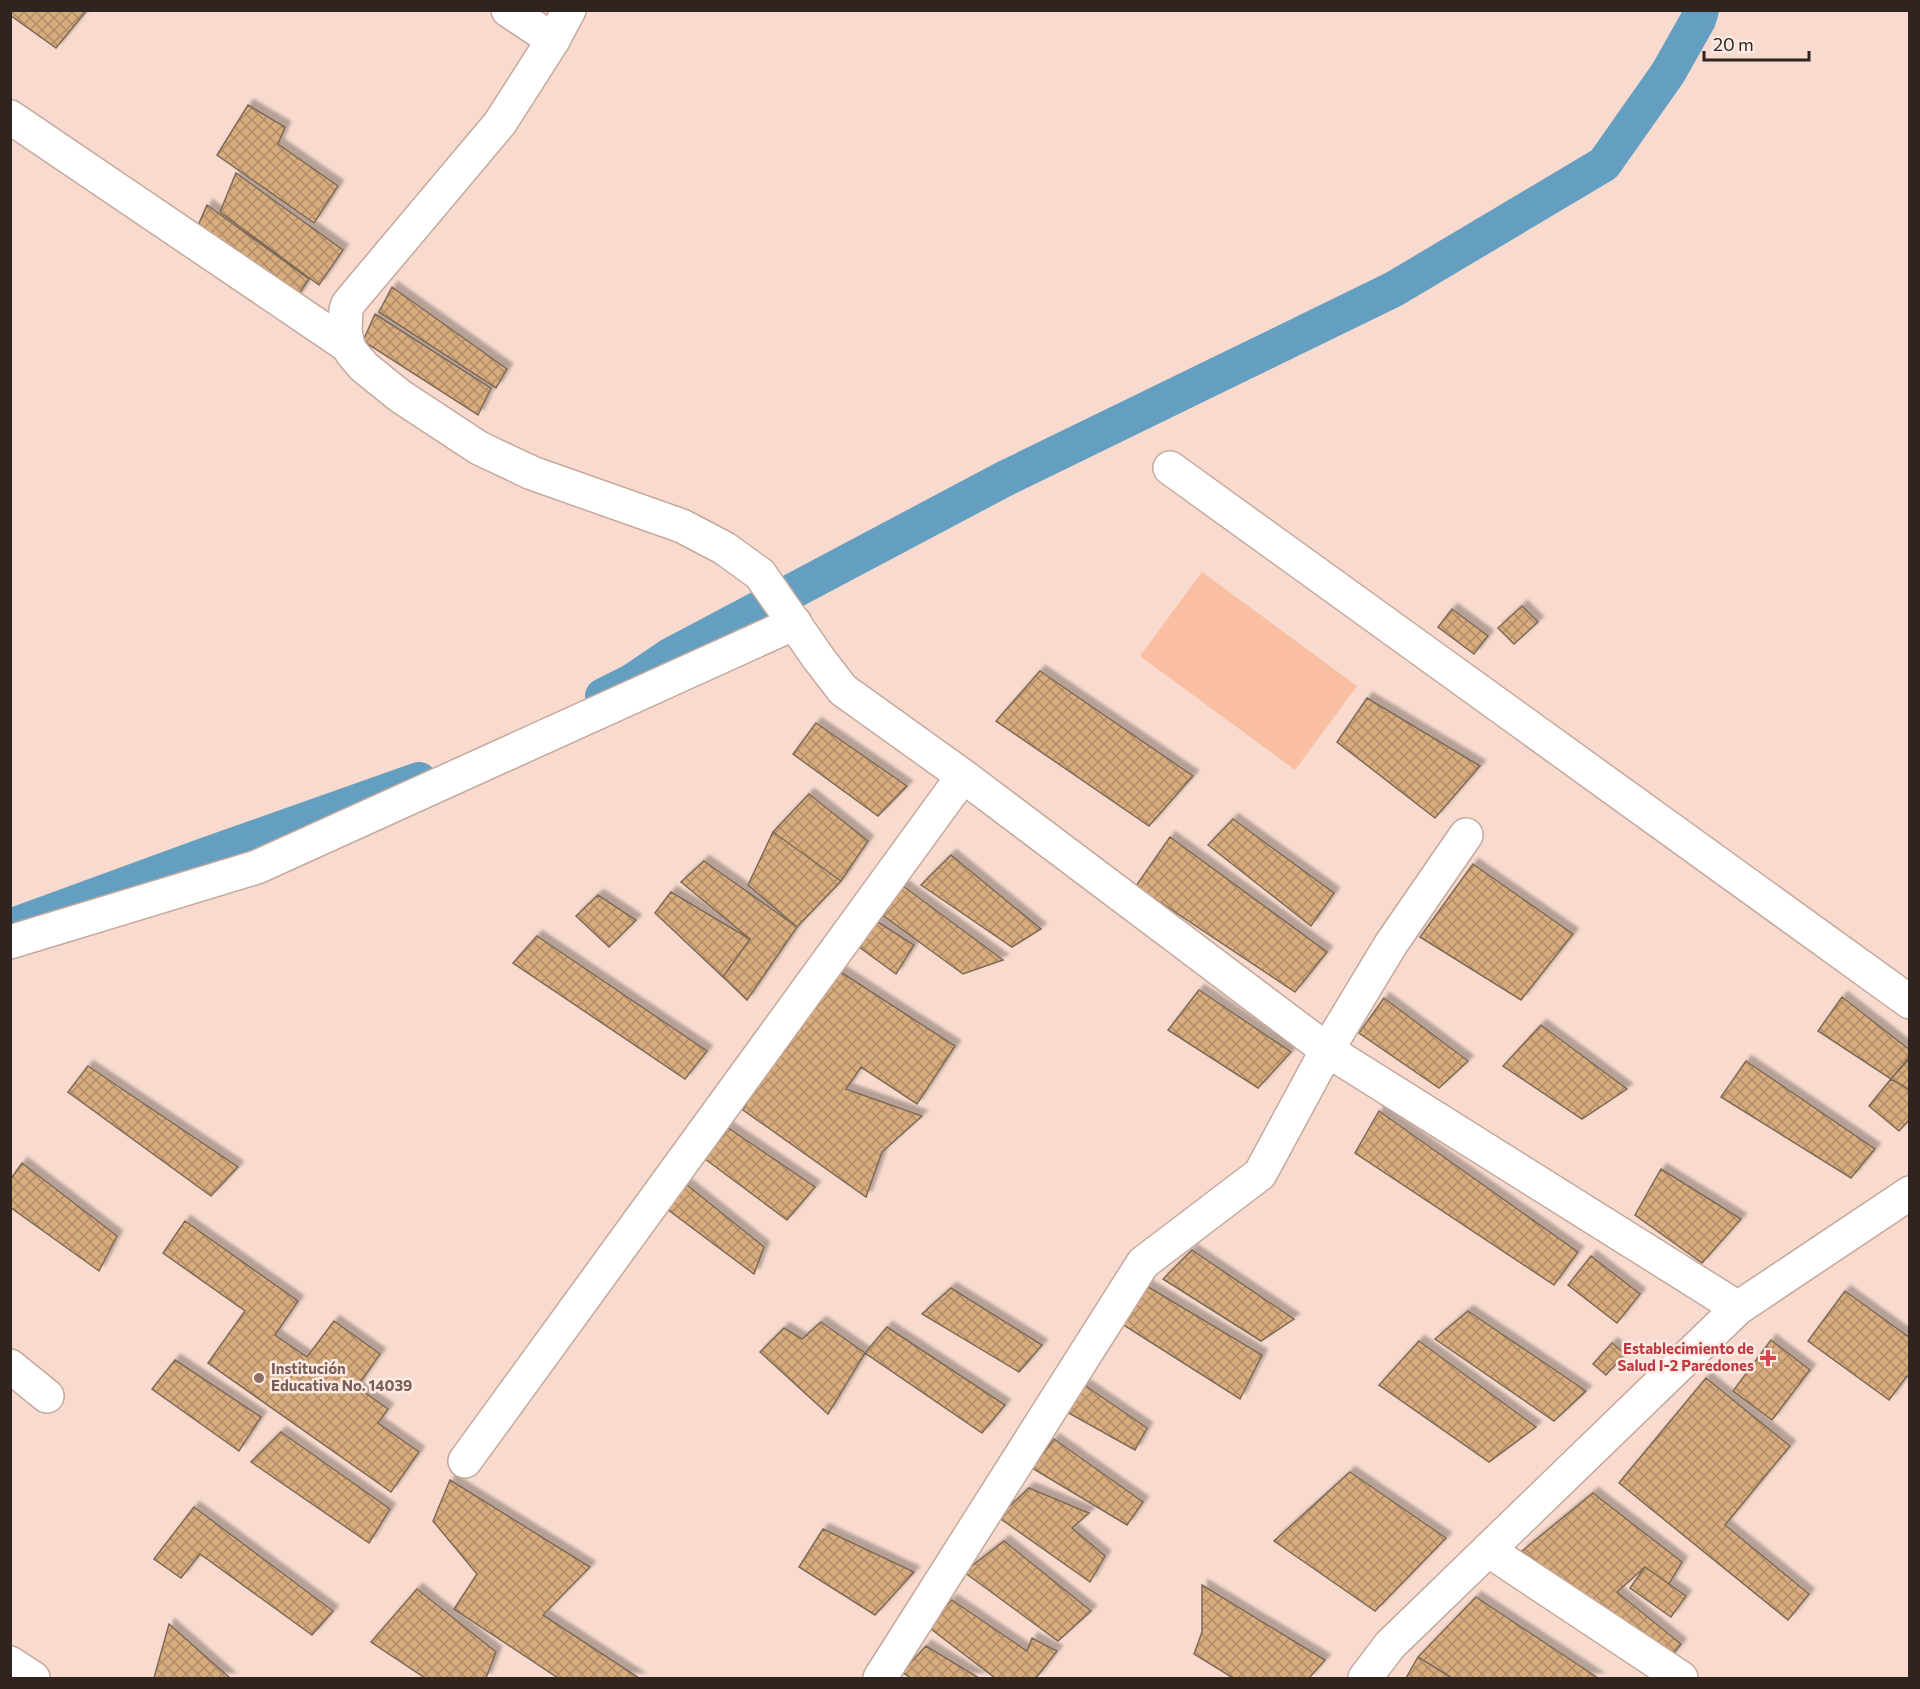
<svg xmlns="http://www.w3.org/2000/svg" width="1920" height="1689" font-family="Commissioner,sans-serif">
<defs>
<pattern id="building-cross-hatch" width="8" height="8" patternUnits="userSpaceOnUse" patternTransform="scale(1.5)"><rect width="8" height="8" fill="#d9ac7e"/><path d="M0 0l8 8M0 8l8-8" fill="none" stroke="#b08c67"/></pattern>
<filter id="shadow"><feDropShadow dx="5.5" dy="-5.5" stdDeviation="1.5" flood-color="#0004"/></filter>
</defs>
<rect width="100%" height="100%" fill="#f8dbce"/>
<path fill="#fabea2" d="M1202,572l155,114 -62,84 -155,-114z"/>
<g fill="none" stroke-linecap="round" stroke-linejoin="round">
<path stroke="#649fc2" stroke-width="36" d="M603,696l30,-15 37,-25 336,-178 388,-189 210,-125 64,-91 30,-53 3,-10
M10,927l197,-72 212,-75"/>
</g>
<path fill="url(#building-cross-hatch)" stroke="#7d6a58" stroke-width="1.5" filter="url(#shadow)" d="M10,10h77l-31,38 -46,-33z
M248,105l37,22 -7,17 60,42 -24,37 -97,-68z
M236,173l107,77 -24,35 -99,-73z
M207,205l102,74 -14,21 -98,-72z
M392,287l115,82 -11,19 -117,-76z
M375,314l116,74 -13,27 -115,-74z
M1522,606l16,16 -24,22 -16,-16z
M1452,609l36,27 -14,18 -36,-27z
M1040,671l153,105 -44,50 -153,-105z
M1367,698l113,68 -45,52 -98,-76z
M816,723l91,63 -29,30 -85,-62z
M809,794l59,47 -27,40 -68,-49z
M1233,819l101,74 -23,33 -103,-81z
M773,832l68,49 -44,46 -49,-42z
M1170,837l157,115 -32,40 -159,-106z
M951,855l90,74 -29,18 -91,-62z
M704,861l93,66 -50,73 -24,-23 27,-38 -69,-57z
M1473,864l100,70 -52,66 -101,-63z
M899,883l104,77 -40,14 -93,-68z
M671,892l79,47 -27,38 -68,-64z
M598,895l38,25 -27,27 -33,-31z
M870,917l44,28 -18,29 -45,-33z
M537,936l170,115 -22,28 -172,-116z
M836,969l119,77 -38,58 -56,-37 -15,22 76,27 -40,36 -16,45 -123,-87 36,-67z
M1199,990l92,62 -33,36 -90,-58z
M1842,997l68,53v8l-19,21 -73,-48z
M1384,998l84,63 -29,27 -80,-55z
M1541,1025l86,64 -45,30 -79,-53z
M1910,1056v34l-19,-11z
M1746,1061l129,88 -24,29 -130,-81z
M88,1066l150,101 -27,29 -143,-104z
M1891,1079l19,11v29l-11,12 -30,-25z
M1379,1111l199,141 -24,33 -199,-132z
M724,1125l91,62 -28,33 -90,-67z
M22,1163l95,73 -18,35 -89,-64v-27z
M1661,1169l80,50 -39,44 -67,-48z
M687,1185l77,62 -10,27 -95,-71z
M185,1221l113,80 -23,34 32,22 27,-36 46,33 -23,33 31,22 -10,14 41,29 -28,40 -183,-129 37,-52 -82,-58z
M1192,1250l102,69 -33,22 -98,-62z
M1591,1256l49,38 -23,29 -49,-38z
M1145,1285l117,70 -22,44 -118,-75z
M951,1288l91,57 -23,27 -97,-58z
M1845,1291l65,47v40l-3,-2 -18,24 -81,-59z
M1468,1311l118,80 -32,30 -119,-82z
M821,1322l44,31 -37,61 -68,-62 24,-24 18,11z
M887,1327l118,78 -23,28 -117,-80z
M1771,1340l39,30 -38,50 -39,-29z
M1419,1341l117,86 -47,35 -110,-77z
M1612,1343l13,11 -19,21 -13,-11z
M175,1360l86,57 -22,34 -87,-62z
M1706,1378l84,68 -65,79 84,69 -21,26 -169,-137z
M1083,1384l64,44 -12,22 -70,-39z
M281,1432l109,77 -21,34 -118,-81z
M1054,1439l89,63 -16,23 -95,-57z
M1350,1472l96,66 -71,73 -101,-70z
M450,1480l140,87 -47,48 96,63h-81l-104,-69 23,-35 -44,-53z
M1029,1488l60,25 -17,15 33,28 -15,26 -92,-65z
M1593,1493l89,69 -13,22 -24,-17 -28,25 64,52 -12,15 -147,-108z
M194,1507l139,104 -21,24 -112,-81 -19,24 -27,-19z
M823,1529l91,43 -39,43 -76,-48z
M1004,1541l87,70 -33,30 -94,-69z
M1645,1567l41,29 -15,21 -41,-29z
M1202,1585l123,75 -16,18h-76l-39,-24 8,-22z
M417,1589l79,63 -10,26h-61l-54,-36z
M1476,1597l122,81h-146l-34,-21z
M952,1600l75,51 5,-13 25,13 -21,27h-41l-68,-52z
M169,1624l61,54h-76z
M926,1646l53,32h-68l-9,-6z
M1418,1657l34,21h-46z"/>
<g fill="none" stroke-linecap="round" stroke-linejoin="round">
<g stroke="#c4a99c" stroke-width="36">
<path id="street" d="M508,10l45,30
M10,117l338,229
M1170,468l740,534
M10,942l247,-75 538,-244
M1738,1308l172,-115
M10,1366l37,30
M465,1461l498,-685
M1488,1550l193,128
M10,1663l23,15
M880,1678l263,-415 117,-89 67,-124 64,-106 75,-109"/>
</g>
<g stroke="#c4a99c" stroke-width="36">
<path id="secondary" d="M569,10l-16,30 -53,83 -152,181 -2,6 -1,21 3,15 4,7 12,14 36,29 79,52 53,25 150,53 42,22 36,26 59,85 24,31 120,86 364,274 411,258 -348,337 -25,33"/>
</g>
<use href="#street" stroke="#fff" stroke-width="33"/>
<use href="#secondary" stroke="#fff" stroke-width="33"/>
</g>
<path fill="#e0444e" stroke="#fcebe3" stroke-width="2" d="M1765 1349h6v6h6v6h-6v6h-6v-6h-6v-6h6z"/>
<circle fill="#8d6e63" stroke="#fcebe3" stroke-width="2" cx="259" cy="1378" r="6"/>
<g text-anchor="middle" stroke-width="5" stroke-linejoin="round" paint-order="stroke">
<g font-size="15" font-weight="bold" fill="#be3a42" stroke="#fcebe3" text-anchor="end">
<text x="1754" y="1354">Establecimiento de<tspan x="1754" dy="17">Salud I-2 Paredones</tspan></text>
</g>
<g font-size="15" font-weight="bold" fill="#785e54" stroke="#fcebe3" text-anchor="start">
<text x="271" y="1374">Institución<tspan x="271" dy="17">Educativa No. 14039</tspan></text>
</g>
</g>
<rect width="1920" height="1689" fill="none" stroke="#2f241f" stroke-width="24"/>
<path d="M1704 51v9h105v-9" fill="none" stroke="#2f241f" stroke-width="3"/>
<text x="1713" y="51" font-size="18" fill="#2f241f" stroke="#fcebe3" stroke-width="4.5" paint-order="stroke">20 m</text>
</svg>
